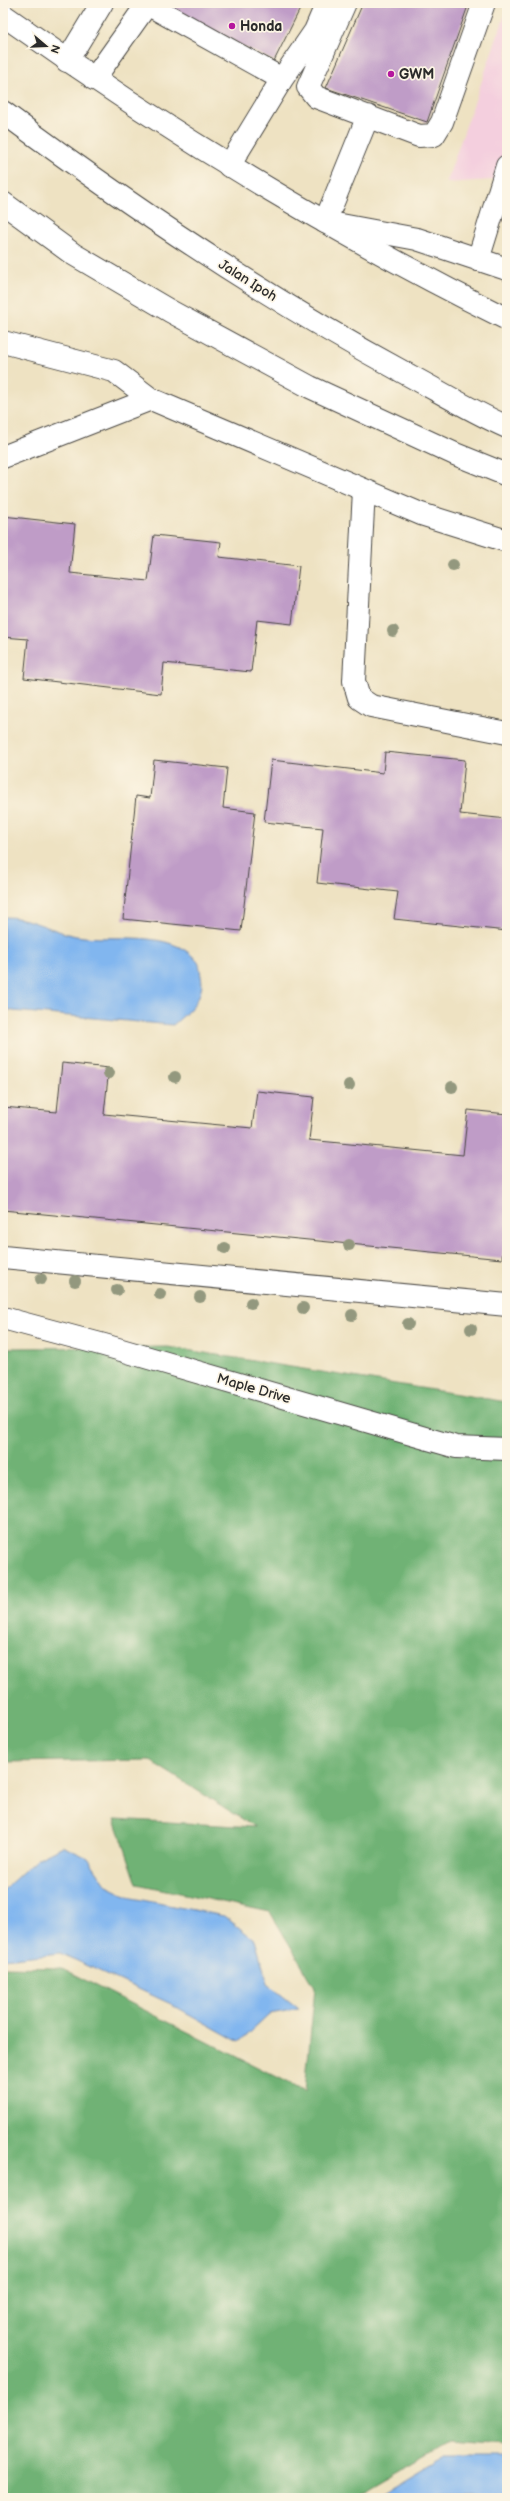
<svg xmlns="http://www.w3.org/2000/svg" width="510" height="2501" font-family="'Balsamiq Sans',sans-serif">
<rect width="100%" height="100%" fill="#fcf5e5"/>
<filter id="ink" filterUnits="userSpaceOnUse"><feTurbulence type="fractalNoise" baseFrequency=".025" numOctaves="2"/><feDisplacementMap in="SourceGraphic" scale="8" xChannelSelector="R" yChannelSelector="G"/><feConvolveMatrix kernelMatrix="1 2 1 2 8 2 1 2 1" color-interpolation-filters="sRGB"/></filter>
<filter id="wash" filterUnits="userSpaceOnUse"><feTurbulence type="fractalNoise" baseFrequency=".012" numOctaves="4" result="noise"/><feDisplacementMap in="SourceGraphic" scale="16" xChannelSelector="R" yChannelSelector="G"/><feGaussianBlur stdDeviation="0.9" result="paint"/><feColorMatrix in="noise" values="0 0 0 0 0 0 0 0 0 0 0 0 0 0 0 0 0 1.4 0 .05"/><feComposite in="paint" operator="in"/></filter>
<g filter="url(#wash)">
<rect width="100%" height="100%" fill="#eee2c2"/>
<path fill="#f4cfde" d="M507,9v170l-61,4z"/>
<path fill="#6fb274" stroke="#4d6e50" d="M168,1347l339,55v1043l-57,-4 -98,57h-349v-531l58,1 244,123 10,-104 -45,-75 -133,-28 -22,-65 140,8 -106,-67 -146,2v-414z"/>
<path fill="#81b6ef" stroke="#56708d" d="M3,917c25,-1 48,14 73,19 36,6 95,-8 121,25 3,3 3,10 4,15 5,21 -13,36 -28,49l-160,-14 -10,-3z
M62,1846l26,12 19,28 25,12 92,18 31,24 13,44 31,25 -30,5 -30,28 -68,-38 -111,-51 -57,6v-69l34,-31z
M443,2457h64v41h-132z"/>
<g id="blocks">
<path fill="#bf9cc7" d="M170,3h133l-29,58 -107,-51z
M363,3h106l-42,119 -101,-34z
M3,516l72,8 -5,49 78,8 6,-46 67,7 -2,15 80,9 -7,58 -35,-4 -6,52 -87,-9 -3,31 -137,-16 4,-39 -25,-2z
M385,752l80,8 -5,54 47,5v112l-113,-12 4,-27 -81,-9 6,-55 -59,-6 7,-62 112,13z
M154,760l73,8 -4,40 32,4 -14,119 -118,-12 13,-123 14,2z
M62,1063l47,5 -5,46 148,14 5,-37 57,6 -5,43 154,15 5,-45 39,4v126h-3l-2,19 -499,-49v-103l54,5z"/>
</g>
</g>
<g filter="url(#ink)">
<use href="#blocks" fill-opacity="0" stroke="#484642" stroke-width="1"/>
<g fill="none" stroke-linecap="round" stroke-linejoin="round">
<g stroke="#484642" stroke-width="24">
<path id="service" d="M345,3l-37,84 8,10 103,39 15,-1 8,-13 42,-119
M147,4l135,75
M67,61l35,-58
M94,79l54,-76
M368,116l-43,106 92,17 90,30
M229,166l53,-87 33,-48 12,-28
M478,260l29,-94
M3,342l111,29 37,28
M3,457l148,-58 270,115 86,27
M364,490l-10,191 5,17 12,8 136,27
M3,1257l504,48
M3,1318l101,27 352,102 51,2"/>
</g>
<g stroke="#484642" stroke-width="24">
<path id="primary" d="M3,15c160,114 328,217 504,304
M3,112c128,95 260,184 400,260 34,18 68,39 104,55
M3,203l70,51 97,57 140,76 145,67 52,21"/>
</g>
<use href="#service" stroke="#fff" stroke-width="22"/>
<use href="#primary" stroke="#fff" stroke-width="22"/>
</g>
<g fill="#93987e">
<circle cx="453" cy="565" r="6"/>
<circle cx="393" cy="631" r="6"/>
<circle cx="109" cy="1073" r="6"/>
<circle cx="175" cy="1077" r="6"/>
<circle cx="349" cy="1085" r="6"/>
<circle cx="452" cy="1087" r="6"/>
<circle cx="349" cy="1245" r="6"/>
<circle cx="225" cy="1248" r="6"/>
<circle cx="41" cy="1279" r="6"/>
<circle cx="75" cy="1281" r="6"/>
<circle cx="117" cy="1290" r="6"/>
<circle cx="160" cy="1294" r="6"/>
<circle cx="200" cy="1297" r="6"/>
<circle cx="251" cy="1303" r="6"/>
<circle cx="303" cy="1308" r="6"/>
<circle cx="352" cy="1315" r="6"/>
<circle cx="408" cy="1324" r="6"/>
<circle cx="471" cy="1329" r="6"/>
</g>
</g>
<g fill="#b5179e" stroke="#fcf5e5" stroke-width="1.5">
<circle cx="232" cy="26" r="4"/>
<circle cx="391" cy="74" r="4"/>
</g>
<g text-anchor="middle" stroke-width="3.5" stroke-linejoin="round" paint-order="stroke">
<g font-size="14" font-weight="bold" fill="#2b2b2b" stroke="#fcf5e5" text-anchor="start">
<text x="240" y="31">Honda</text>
<text x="399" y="79">GWM</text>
</g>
<g font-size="14" fill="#2b2b2b" stroke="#fcf5e5">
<text transform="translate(248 280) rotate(32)" y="5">Jalan Ipoh</text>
<text transform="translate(254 1388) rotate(16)" y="5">Maple Drive</text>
</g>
</g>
<rect width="510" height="2501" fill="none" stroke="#fcf5e5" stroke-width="16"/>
<g transform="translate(46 46) rotate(109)" stroke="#fcf5e5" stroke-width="3" paint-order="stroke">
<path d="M0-3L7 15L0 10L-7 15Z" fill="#2b2b2b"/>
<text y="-6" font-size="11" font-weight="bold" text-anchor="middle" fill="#2b2b2b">N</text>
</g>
</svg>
